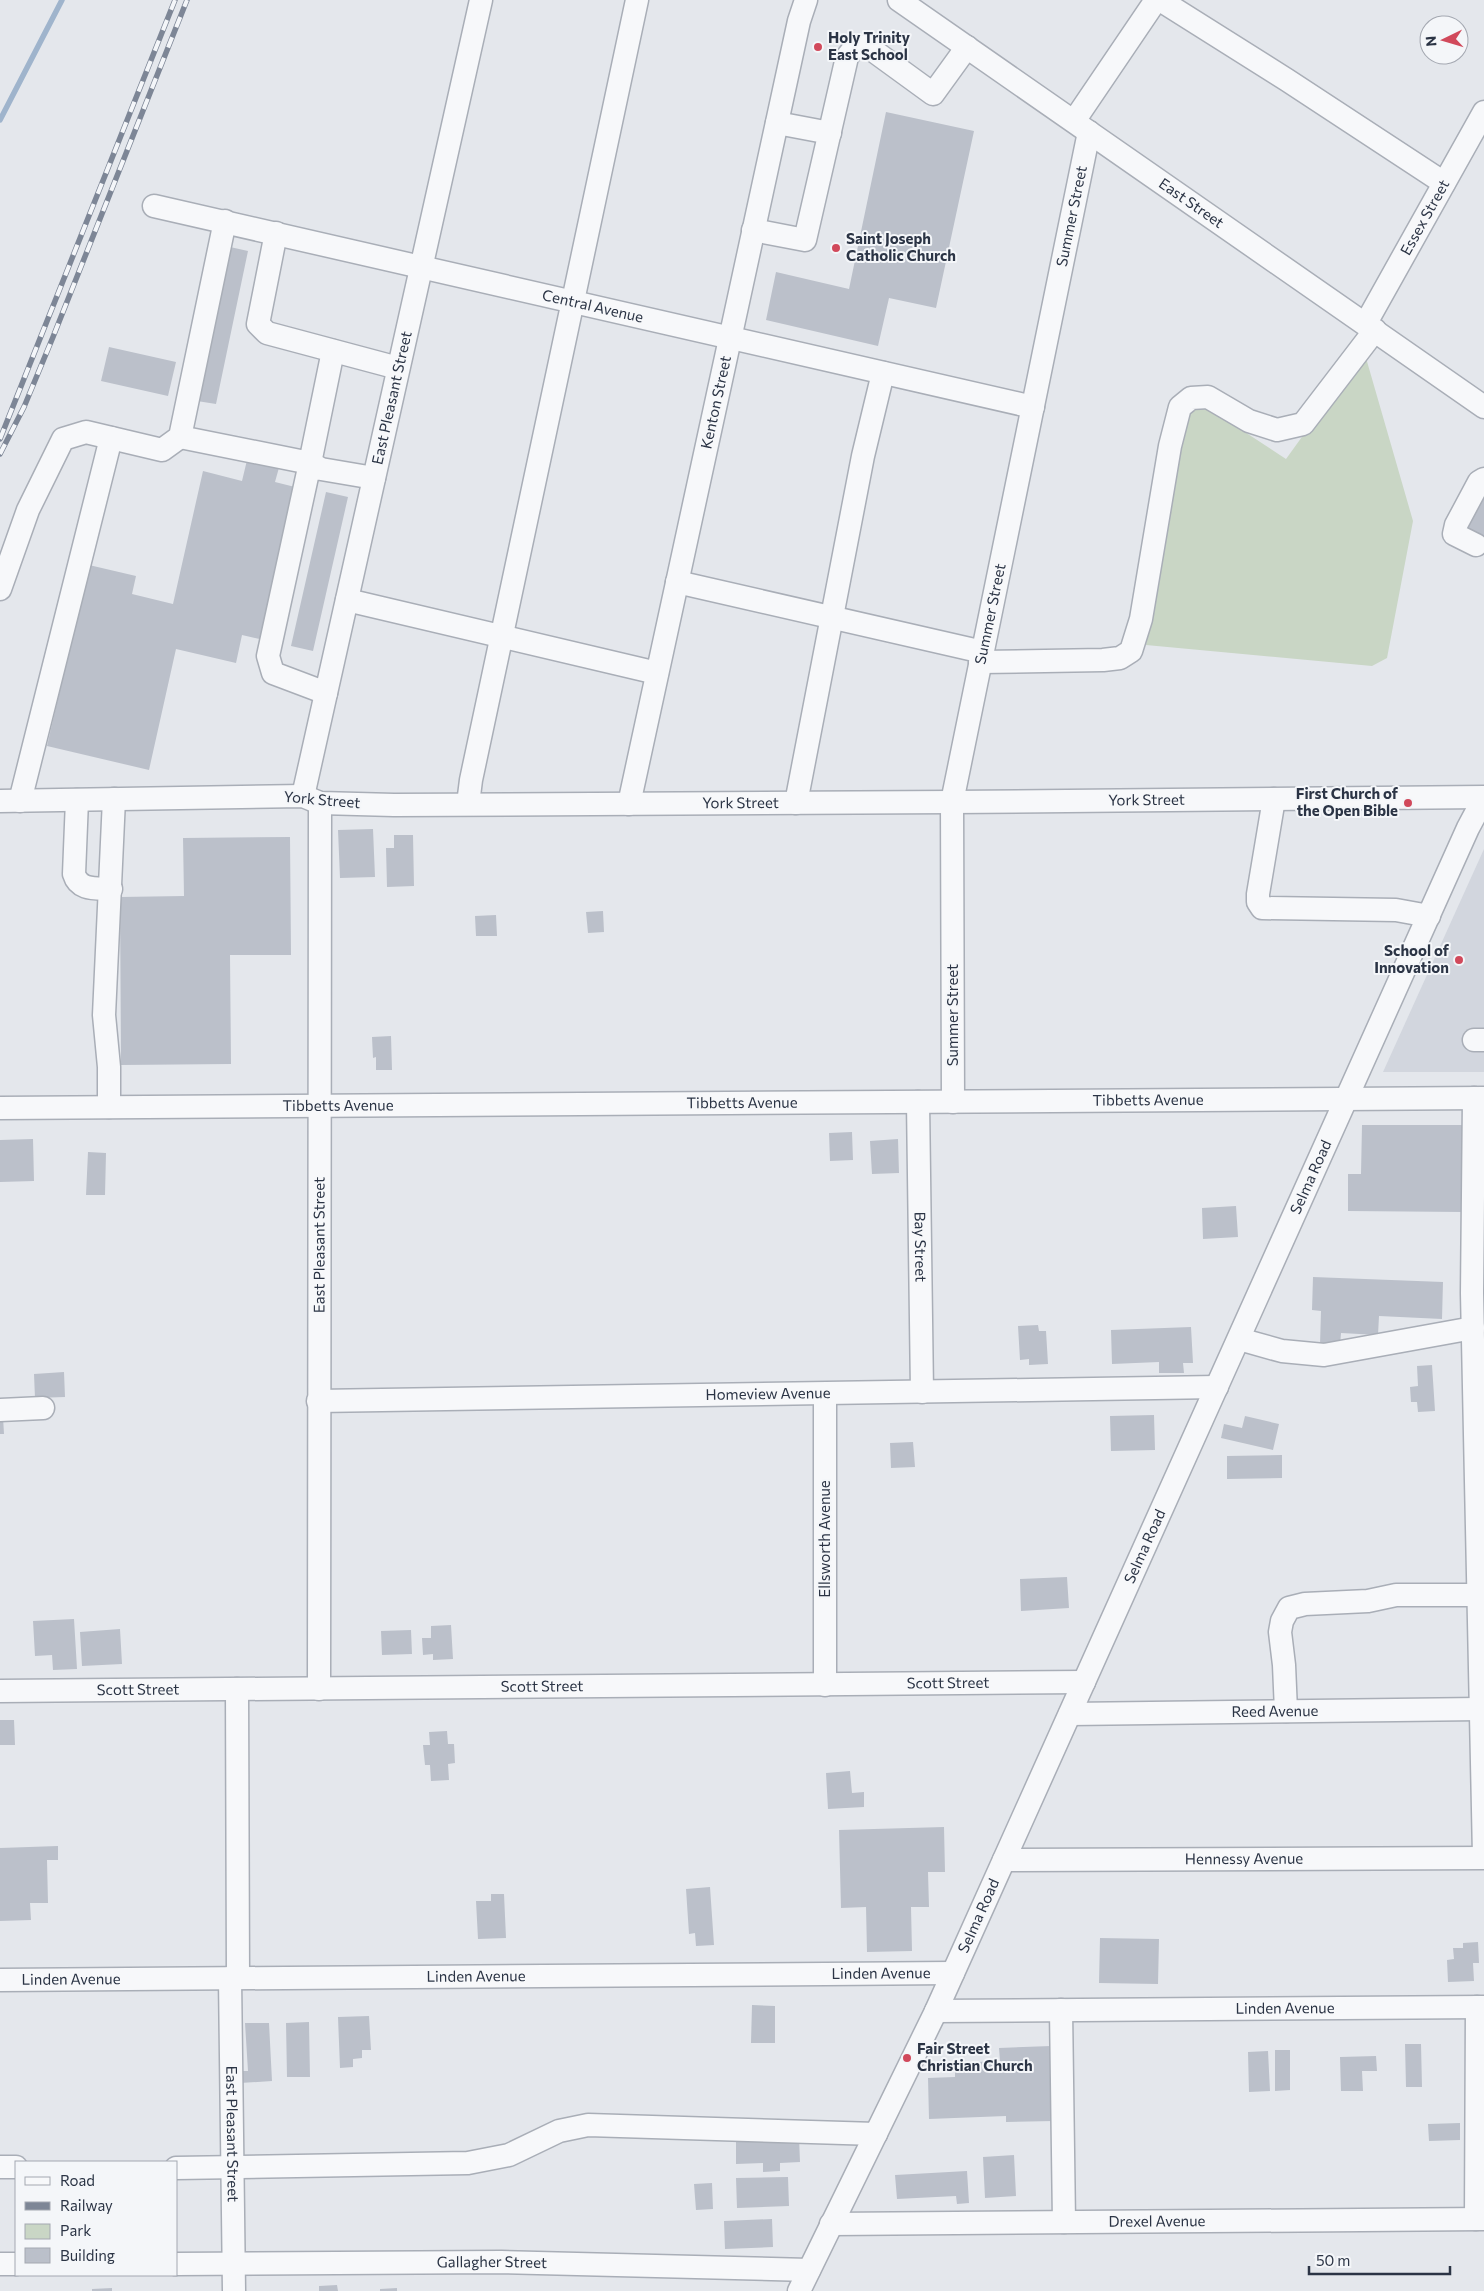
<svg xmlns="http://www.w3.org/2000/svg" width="1484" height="2291" font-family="Commissioner,sans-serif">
<rect width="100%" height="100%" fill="#e4e7ec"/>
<path fill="#d2d6de" d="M1484,849v223h-101z"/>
<path fill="#c9d6c5" d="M1364,351l49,170 -26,137 -15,8 -226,-21 41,-235 15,-6 84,55z"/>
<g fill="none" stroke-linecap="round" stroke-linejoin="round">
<path stroke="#9fb4cc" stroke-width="5.5" d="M0,120l62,-120"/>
</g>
<path fill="#bbc0ca" d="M886,112l88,19 -38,177 -47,-10 -11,48 -112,-26 10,-48 73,17z
M230,247l18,4 -32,153 -19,-3z
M109,347l67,15 -8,34 -67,-15z
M248,456l32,8 -5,18 24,6 -35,152 -22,-5 -6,28 -60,-14 -27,121 -102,-24 42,-181 47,11 -4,18 41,10 30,-133 39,10z
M326,492l22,5 -35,154 -22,-5z
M1484,494v49l-20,-11z
M373,829l2,48 -35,1 -2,-48z
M394,835h19l1,51 -27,1 -1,-39h8z
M290,837l1,118h-61l1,109 -110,1 -1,-168 64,-1 -1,-58z
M603,911l1,21 -16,1 -2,-21z
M496,915l1,21h-21l-1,-20z
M391,1036l1,34h-16v-13l-3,1 -1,-21z
M1362,1125h101v87l-115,-1v-37h13z
M852,1132l1,28 -23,1 -1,-28z
M33,1139l1,42 -34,1v-42z
M898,1139l1,34 -27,1 -2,-33z
M88,1152l18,1 -1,42h-19z
M1236,1206l2,31 -35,2 -1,-31z
M1313,1277l130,5 -1,37 -63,-3 -1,19 -37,-2 -1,13 -20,-1 1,-34 -9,-1z
M1038,1325l1,6h7l2,33 -19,1v-6l-9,1 -2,-34z
M1191,1327l2,36h-10l1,10h-25v-11l-47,2 -1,-34z
M1432,1365l3,46 -17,1 -1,-10h-6l-1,-15 8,-1 -1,-20z
M64,1372l1,25 -30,1 -1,-24z
M1154,1415l1,35 -44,1 -1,-35z
M1245,1416l34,8 -6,26 -52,-12 3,-14 18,4z
M0,1417h3l1,17h-4z
M913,1442l2,25 -24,1 -1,-25z
M1282,1455v23l-55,1v-23z
M1067,1577l2,31 -48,3 -1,-32z
M74,1619l3,50 -24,1 -1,-15 -17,1 -2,-35z
M451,1625l2,34 -20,1v-6l-10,1 -1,-17h9v-12z
M120,1629l2,35 -40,2 -2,-34z
M411,1630l1,24 -30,1 -1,-24z
M0,1720h14l1,25h-15z
M447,1731l1,13h6l1,19 -7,1 1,16 -18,1 -1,-16h-5l-2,-20h7l-1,-13z
M850,1771l2,22 12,-1v15l-36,2 -2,-36z
M944,1827l1,45h-17l1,35h-18l1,44 -45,1 -1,-45 -25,1 -2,-78z
M58,1846v14h-11l1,43h-18l1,17 -31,1v-73z
M710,1887l4,58 -18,1 -1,-13 -6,1 -3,-45z
M491,1894h13l2,44 -28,1 -2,-38h15z
M1100,1938l59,1 -1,45 -59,-1z
M1478,1942l1,21h-6l1,18 -26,1 -1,-22 7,-1 -1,-11h10v-5z
M752,2005l23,1v37h-24z
M369,2016l2,34h-9v8l-9,1v8l-13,1 -2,-51z
M309,2022l1,55h-23l-1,-54z
M245,2023h24l3,58 -32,2 -1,-12h9z
M1405,2044h16l1,43h-16z
M1051,2046l3,75 -48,1v-6l-77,3 -1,-41 27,-1v-14l45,-2 -1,-13z
M1275,2050h15v40l-15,1z
M1268,2051l2,40 -21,1 -1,-40z
M1376,2056l1,15h-15l1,20h-22l-1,-34z
M1460,2123v17l-31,1 -1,-17z
M799,2137l1,25 -20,1v8l-17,1v-9l-27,1v-25z
M1014,2155l2,41 -31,2 -2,-41z
M967,2171l2,32 -12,1 -1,-8 -59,3 -2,-24z
M788,2177l1,29 -52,2 -1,-30z
M712,2183l1,26 -17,1 -2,-26z
M772,2219l1,28 -48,2 -1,-28z
M337,2285l1,6h-19v-5z
M112,2288v3h-20v-2z
M397,2288v3h-17v-2z"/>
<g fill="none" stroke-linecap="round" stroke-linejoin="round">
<g stroke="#a9aeb7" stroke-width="25">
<g id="minor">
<path id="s1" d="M899,0l585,407"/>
<path d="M1160,0l127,80 157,103"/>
<path d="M1074,121l82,-121"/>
<path d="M777,123l53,10"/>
<path id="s2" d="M154,206l879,201"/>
<path d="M753,230l52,10 42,-183 8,-10 12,-1 66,48 34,-47"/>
<path d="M276,233l-18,91 9,9 131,35"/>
<path id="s3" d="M1366,323l118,-211"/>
<path d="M180,437l130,26 23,-112"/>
<path d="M1476,545l-22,-11 2,-9 23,-43 5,-3"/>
<path d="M677,582l306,70"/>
<path d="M0,589l28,-79 35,-71 23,-7 76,18 18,-13 45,-216"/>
<path d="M347,600l310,73"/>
<path d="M980,662l123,-2 17,-2 11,-7 10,-32 29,-173 10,-39 11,-9 17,-1 41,24 28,9 26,-6 72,-94"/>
<path d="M326,693l-53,-20 -5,-17 42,-193 11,6 53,9"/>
<path id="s4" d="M303,796l178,-796"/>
<path d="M1274,799l-16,95v8l4,6 134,2 33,6"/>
<path d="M77,800l-3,74c5,17 22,14 37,15"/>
<path id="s5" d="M0,801l303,-5 17,7 74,2 558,-3 532,-5"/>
<path d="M20,801l91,-363"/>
<path d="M796,803l67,-347 20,-83"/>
<path d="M468,804l3,-24 166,-780"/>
<path id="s6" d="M629,804l170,-783 7,-21"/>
<path d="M1474,1040h10"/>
<path d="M1474,1098l-2,195 12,563"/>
<path id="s7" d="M918,1102l4,290"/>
<path id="s8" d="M953,1102l-1,-300 137,-670"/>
<path d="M109,1107v-40l-5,-52 10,-216"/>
<path id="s9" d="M0,1108l1484,-10"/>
<path d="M1239,1339l43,12 42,4 149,-27"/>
<path id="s10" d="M318,1401l899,-14"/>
<path d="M0,1410l43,-2"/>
<path d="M825,1685v-291"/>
<path d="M237,1689l1,289"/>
<path id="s11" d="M319,1689l1,-886"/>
<path id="s12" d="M0,1691l1084,-9"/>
<path d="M1286,1711l-2,-46 -4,-33 2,-11 7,-13 16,-4 63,-3 28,-6h82"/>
<path id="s13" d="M1070,1714l410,-5"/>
<path id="s14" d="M1004,1860l480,-2"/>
<path id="s15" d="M230,1978l4,313"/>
<path id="s16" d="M0,1980l953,-7"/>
<path d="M1061,2010l3,212"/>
<path id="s17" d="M936,2011l548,-4"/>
<path d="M0,2167h16"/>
<path d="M176,2168l292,-5 41,-8 50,-24 29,-6 288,9"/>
<path d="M1476,2219l1,-212"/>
<path id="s18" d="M831,2224l653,-5"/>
<path d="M0,2264h16"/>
<path id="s19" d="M176,2264l325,-2 308,8"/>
<path id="s20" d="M799,2291l137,-280 532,-1183 16,-30"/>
</g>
</g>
<use href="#minor" stroke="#f7f8fa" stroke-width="22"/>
<g stroke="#7d8696" stroke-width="5.5">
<path id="rail" d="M0,439l175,-439
M0,454l24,-47 29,-70 134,-337"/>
</g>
<use href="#rail" stroke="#f4f6f9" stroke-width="4" stroke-dasharray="11" stroke-linecap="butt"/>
</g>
<g fill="#d1495b" stroke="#f4f6f9" stroke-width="2">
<circle cx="818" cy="47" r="5"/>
<circle cx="836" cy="248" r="5"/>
<circle cx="1408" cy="803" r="5"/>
<circle cx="1459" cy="960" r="5"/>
<circle cx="907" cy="2058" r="5"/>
</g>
<g text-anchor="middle" stroke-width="4" stroke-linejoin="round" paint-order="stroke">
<g font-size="15" font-weight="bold" fill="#2b3445" stroke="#f4f6f9" text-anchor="start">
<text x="828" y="43">Holy Trinity<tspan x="828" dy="17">East School</tspan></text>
<text x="846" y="244">Saint Joseph<tspan x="846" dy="17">Catholic Church</tspan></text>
<text x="1398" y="799" text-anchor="end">First Church of<tspan x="1398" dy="17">the Open Bible</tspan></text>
<text x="1449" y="956" text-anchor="end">School of<tspan x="1449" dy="17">Innovation</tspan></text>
<text x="917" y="2054">Fair Street<tspan x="917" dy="17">Christian Church</tspan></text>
</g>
<g font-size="15" fill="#2b3445" stroke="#f4f6f9">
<text dy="5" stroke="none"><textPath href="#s1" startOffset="356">East Street</textPath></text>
<text dy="5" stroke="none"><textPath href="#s8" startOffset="898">Summer Street</textPath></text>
<text dy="5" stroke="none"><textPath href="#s3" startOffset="121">Essex Street</textPath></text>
<text dy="5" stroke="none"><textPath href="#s2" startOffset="450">Central Avenue</textPath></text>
<text dy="5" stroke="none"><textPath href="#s4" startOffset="408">East Pleasant Street</textPath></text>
<text dy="5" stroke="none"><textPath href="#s6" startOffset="411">Kenton Street</textPath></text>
<text dy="5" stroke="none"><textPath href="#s8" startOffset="492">Summer Street</textPath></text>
<text transform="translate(322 800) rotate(5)" y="5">York Street</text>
<text dy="5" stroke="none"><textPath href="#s5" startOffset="1148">York Street</textPath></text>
<text dy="5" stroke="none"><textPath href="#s5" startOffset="742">York Street</textPath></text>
<text transform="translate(953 1015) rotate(-90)" y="5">Summer Street</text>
<text dy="5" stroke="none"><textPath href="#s9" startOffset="1148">Tibbetts Avenue</textPath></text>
<text dy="5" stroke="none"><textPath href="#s9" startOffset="742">Tibbetts Avenue</textPath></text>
<text dy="5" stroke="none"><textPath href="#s9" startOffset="338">Tibbetts Avenue</textPath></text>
<text dy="5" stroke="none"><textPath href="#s20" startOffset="1226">Selma Road</textPath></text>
<text dy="5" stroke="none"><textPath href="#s11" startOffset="444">East Pleasant Street</textPath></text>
<text dy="5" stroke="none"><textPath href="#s7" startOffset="145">Bay Street</textPath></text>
<text dy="5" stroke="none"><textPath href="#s10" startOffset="450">Homeview Avenue</textPath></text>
<text transform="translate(825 1539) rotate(-90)" y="5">Ellsworth Avenue</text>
<text dy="5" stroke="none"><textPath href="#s20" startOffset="821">Selma Road</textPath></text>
<text dy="5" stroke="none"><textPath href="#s12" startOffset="948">Scott Street</textPath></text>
<text dy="5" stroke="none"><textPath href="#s12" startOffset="542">Scott Street</textPath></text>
<text dy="5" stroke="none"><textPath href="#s12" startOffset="138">Scott Street</textPath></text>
<text dy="5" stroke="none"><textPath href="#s13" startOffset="205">Reed Avenue</textPath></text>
<text dy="5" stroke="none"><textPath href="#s14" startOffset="240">Hennessy Avenue</textPath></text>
<text dy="5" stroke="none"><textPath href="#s20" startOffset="416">Selma Road</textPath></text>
<text dy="5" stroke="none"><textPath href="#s16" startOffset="881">Linden Avenue</textPath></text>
<text dy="5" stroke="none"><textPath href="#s16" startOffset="476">Linden Avenue</textPath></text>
<text dy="5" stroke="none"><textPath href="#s16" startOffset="71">Linden Avenue</textPath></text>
<text dy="5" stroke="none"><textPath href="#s17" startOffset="349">Linden Avenue</textPath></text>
<text dy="5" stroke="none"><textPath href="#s15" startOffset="156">East Pleasant Street</textPath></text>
<text dy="5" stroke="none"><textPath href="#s18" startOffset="326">Drexel Avenue</textPath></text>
<text dy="5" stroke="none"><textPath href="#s19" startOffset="316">Gallagher Street</textPath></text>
</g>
</g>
<rect x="15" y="2161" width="162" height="115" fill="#f4f6f9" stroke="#a4a8b1"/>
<rect x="25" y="2177" width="25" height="8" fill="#f7f8fa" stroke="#a4a8b1"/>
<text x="60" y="2186" font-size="15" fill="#2b3445">Road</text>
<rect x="25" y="2202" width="25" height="8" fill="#7d8696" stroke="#a4a8b1"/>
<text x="60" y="2211" font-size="15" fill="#2b3445">Railway</text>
<rect x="25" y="2224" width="25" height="15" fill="#c9d6c5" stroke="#a4a8b1"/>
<text x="60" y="2236" font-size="15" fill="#2b3445">Park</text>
<rect x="25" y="2248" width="25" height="15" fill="#bbc0ca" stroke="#a4a8b1"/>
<text x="60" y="2261" font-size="15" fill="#2b3445">Building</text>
<g transform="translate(1444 40) rotate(265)"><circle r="24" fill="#f4f6f9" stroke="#a4a8b1"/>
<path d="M0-4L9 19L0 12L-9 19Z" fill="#d1495b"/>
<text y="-8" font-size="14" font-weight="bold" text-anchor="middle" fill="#2b3445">N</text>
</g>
<path d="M1309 2266v8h141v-8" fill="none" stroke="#2b3445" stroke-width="2.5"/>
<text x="1316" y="2266" font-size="15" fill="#2b3445" stroke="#f4f6f9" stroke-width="4" paint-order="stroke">50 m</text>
</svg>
